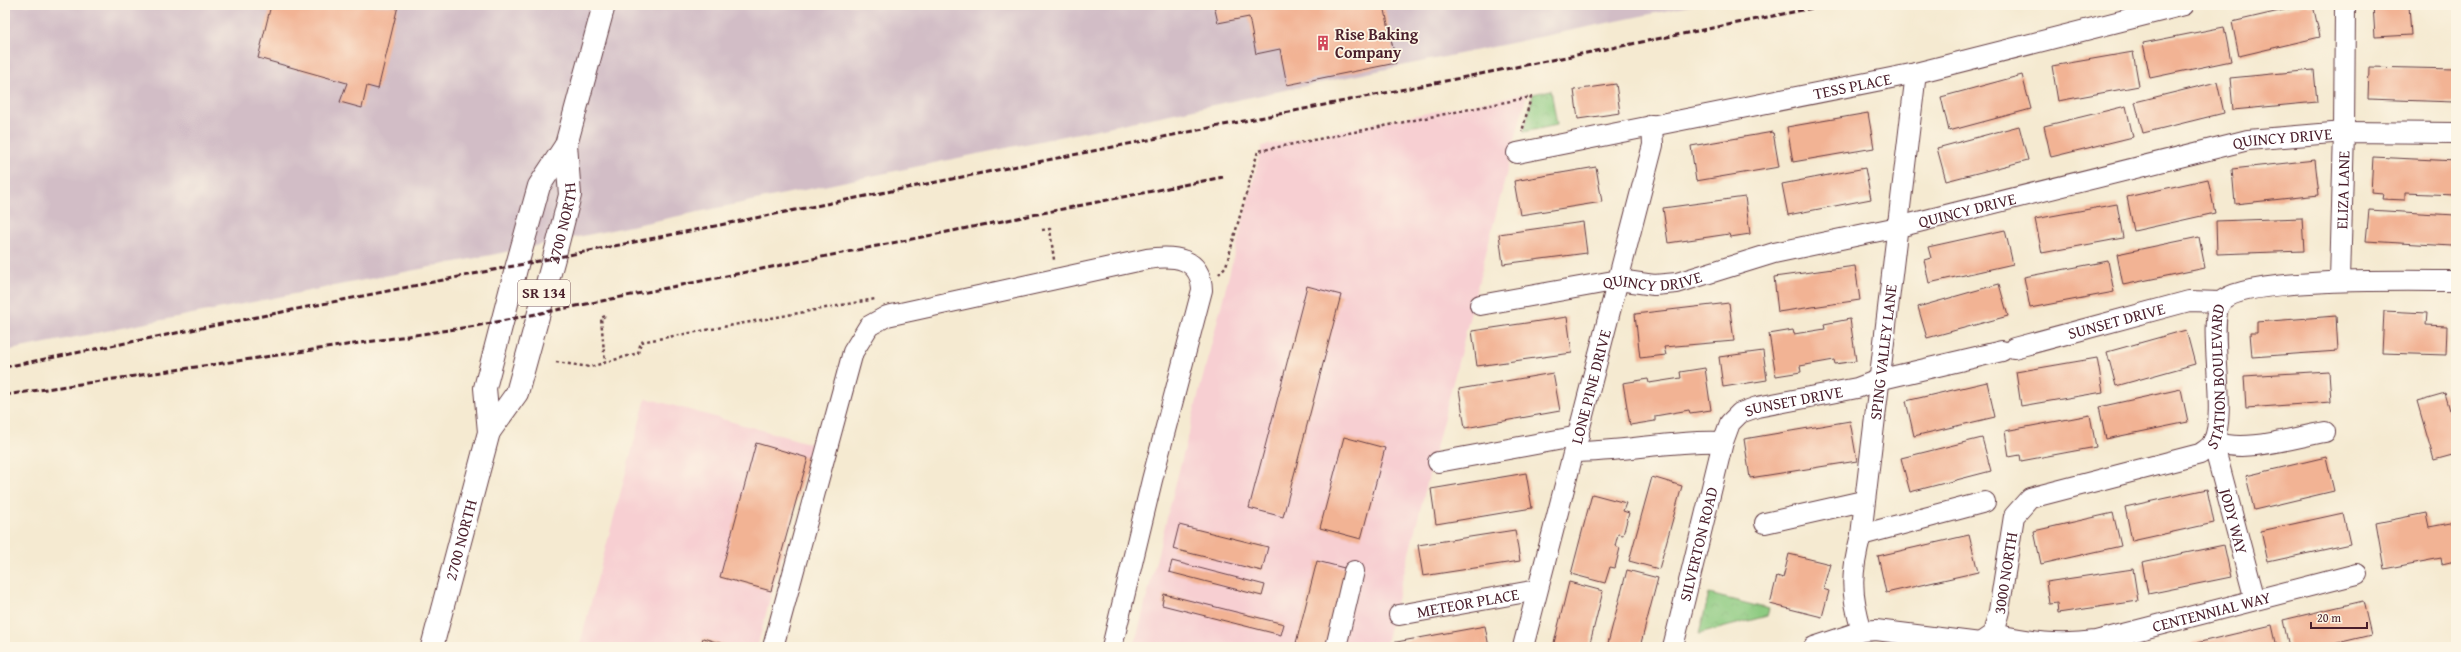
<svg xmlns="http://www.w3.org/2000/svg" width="2461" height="652" font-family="'Gentium Book Plus',serif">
<defs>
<pattern id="park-crowns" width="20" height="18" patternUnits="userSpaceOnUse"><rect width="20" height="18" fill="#8dcb81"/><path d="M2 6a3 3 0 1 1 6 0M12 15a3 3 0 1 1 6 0" fill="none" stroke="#7bae70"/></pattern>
</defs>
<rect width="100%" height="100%" fill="#fcf5e5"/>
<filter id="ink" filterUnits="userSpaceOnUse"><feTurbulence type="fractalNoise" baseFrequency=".025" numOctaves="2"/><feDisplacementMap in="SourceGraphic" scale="8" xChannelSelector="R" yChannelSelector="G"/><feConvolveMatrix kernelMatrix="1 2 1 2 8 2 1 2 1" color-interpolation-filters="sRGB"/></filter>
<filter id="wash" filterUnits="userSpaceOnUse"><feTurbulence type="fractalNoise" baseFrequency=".012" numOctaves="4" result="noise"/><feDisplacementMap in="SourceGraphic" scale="16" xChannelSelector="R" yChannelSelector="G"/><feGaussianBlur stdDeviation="0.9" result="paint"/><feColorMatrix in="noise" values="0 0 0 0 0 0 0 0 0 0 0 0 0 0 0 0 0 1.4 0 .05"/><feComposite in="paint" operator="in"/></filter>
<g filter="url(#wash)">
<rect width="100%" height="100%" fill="#f5ead1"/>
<path fill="#f7cfd2" d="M1527,93l-142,554h-251l128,-501z
M646,398l166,46 -55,203h-178z"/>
<path fill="#d2bdc6" d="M5,5h1689l-1198,249 -491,97z"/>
<path fill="url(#park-crowns)" stroke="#6c7556" d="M1551,90l6,35 -33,7 9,-38z
M1709,594l60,15 -2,7 -68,18z"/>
<g id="blocks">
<path fill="#f2b394" d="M271,5l127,1 -20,83 -11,-3 -5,22 -22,-6 7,-19 -89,-25z
M1214,5h170l12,58 -109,22 -7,-36 -24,5 -7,-37 -31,6z
M2305,5h8l7,32 -81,19 -7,-34z
M2373,5h36l2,30 -36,2z
M2224,27l7,34 -81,17 -7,-35z
M2133,52l6,34 -81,15 -6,-35z
M2369,67l86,2 -1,33 -86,-3z
M2314,70l3,32 -84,8 -3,-32z
M2022,75l9,34 -82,22 -8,-34z
M2217,82l7,31 -81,20 -8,-31z
M1616,84l4,29 -42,6 -4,-29z
M2126,106l7,31 -82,20 -7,-31z
M1868,113l6,35 -81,14 -6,-35z
M2019,126l9,34 -82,21 -9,-33z
M1773,132l6,35 -83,14 -5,-35z
M2373,157l83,4 -1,34 -50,-2v7l-23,-1 1,-5 -12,-1z
M2315,160l4,35 -84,9 -3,-35z
M1596,167l6,35 -82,13 -6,-34z
M1865,168l6,31 -83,16 -6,-31z
M2208,179l7,34 -81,18 -7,-34z
M1745,197l5,37 -20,3 -1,-3 -61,9 -5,-35z
M2117,204l6,34 -81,15 -7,-34z
M2369,210l85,5 -2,31 -86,-5z
M2302,218l2,33 -87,3 -1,-33z
M1583,222l4,31 -84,11 -4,-30z
M2005,230l8,34 -84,19 -5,-23 7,-2 -3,-11z
M2199,237l6,31 -82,17 -6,-31z
M2108,261l6,31 -84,16 -6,-31z
M1855,266l5,34 -82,12 -4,-35z
M1999,284l9,32 -81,22 -9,-31z
M1307,286l34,9 -58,222 -34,-9z
M1729,303l5,38 -70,6 2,8 -26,3 -5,-44z
M2384,311l43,2 -1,12 21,1 -1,29 -64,-2z
M2336,316l2,35 -86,6 -2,-24h7v-11z
M1567,317l5,36 -95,13 -5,-35z
M1850,319l6,42 -21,3 -1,-4 -34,6 1,6 -25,4 -7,-42 24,-4 1,4 31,-5 -1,-5z
M2186,330l9,34 -79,22 -9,-34z
M1763,351l4,29 -44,7 -4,-30z
M2097,358l6,34 -82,14 -5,-34z
M1705,368l6,42 -21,3 -1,-3 -34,6v5l-25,4 -7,-42 25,-4 1,4 32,-5 -1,-6z
M2329,371l2,31 -85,6 -2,-32z
M1553,373l7,38 -95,17 -6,-39z
M1987,382l8,35 -81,19 -8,-35z
M2181,389l7,33 -82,17 -7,-32z
M2445,393l11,38v23l-22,6 -17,-59z
M2090,415l6,32 -75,14 -1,-6 -11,2 -4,-26z
M1850,421l7,40 -107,17 -6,-39z
M1344,437l41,11 -24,91 -41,-11z
M1982,438l9,33 -81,21 -9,-34z
M756,443l52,15 -37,133 -51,-14z
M2326,457l8,34 -80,19 -8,-34z
M1526,473l6,35 -96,16 -5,-35z
M1652,477l30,9 -23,83 -30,-8z
M2207,489l7,34 -82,18 -7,-34z
M1592,494l34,9 -3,8 6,2 -6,22 -5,-1 -3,12 5,2 -5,20 -5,-1 -5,16 -34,-9z
M2113,513l8,33 -80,18 -7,-33z
M2343,513l7,31 -82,18 -7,-31z
M2426,513l3,14 27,-5 -1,39 -13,3 -1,-6 -57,11 -8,-46z
M1179,525l89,22 -6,24 -89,-22z
M1515,530l5,31 -97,15 -5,-31z
M1969,535l9,37 -92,21 -8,-37z
M2224,545l7,32 -83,17 -6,-32z
M1789,554l41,10 -7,25 6,2 -7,26 -52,-13 7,-28 6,2z
M1172,561l93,24 -3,11 -93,-24z
M1317,561l35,9 -20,77h-37z
M2133,569l5,32 -80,12 -1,-10 -8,1 -3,-22z
M1627,570l31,8 -18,69h-33z
M1569,582l34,9 -14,56h-36z
M1164,594l120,30 -3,11 -119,-30z
M2363,601l8,34 -50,12h-32l-6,-27z
M2272,625l5,22h-84l-1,-3z
M1485,626l4,21h-98v-4z
M703,638l30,9h-33z"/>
</g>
</g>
<g filter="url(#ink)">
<use href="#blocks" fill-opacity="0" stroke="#643d44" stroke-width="1"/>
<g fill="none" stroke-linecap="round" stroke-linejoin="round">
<g stroke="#643d44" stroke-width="22">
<g id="minor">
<path id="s1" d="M1517,153l399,-80 268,-68"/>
<path id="s2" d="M2340,280l4,-148 1,-127"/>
<path id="s3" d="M1480,305l139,-25 35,5 23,-2 97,-30 124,-26 350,-87 96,-8 112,1"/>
<path id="s4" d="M2014,348l175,-47 32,1"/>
<path id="s5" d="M2213,442l42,158"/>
<path d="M2213,442c35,11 77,-4 112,-10"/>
<path id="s6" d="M1575,452c49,0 98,-12 148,-10l7,-19 10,-10 17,-6 100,-19 21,-8 124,-29"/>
<path d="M1438,462l141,-26"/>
<path d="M1765,523l98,-22"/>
<path d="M1861,535l124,-33"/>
<path id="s7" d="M1399,615l138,-25"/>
<path id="s8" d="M1862,631c-12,-39 -11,-58 -1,-96l55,-462"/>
<path id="s9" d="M1993,634c39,8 64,12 103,7l261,-67"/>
<path d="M773,647l80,-295 16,-26 18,-10 260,-57c27,-4 54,-2 55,31l-50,190 -40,167"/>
<path d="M1336,647l18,-76"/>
<path id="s10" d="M1523,647l130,-502 -1,-20"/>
<path id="s11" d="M1673,647l50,-205"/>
<path d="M1814,647l48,-16 14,-1 104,13"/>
<path id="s12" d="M1979,647l1,-4 13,-9 6,-23 15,-95 16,-18 170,-44c4,-3 11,-7 13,-12 16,-29 -8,-123 9,-141 23,-24 190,-20 228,-20"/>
</g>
</g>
<g stroke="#643d44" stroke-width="24">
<g id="major">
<path id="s13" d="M489,432l28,-39 37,-135 16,-63 -4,-50"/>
<path id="s14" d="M432,647l57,-215 -4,-44 32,-123 22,-79 27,-41 38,-140"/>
</g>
</g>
<path stroke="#643d44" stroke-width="2.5" stroke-dasharray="3 3" stroke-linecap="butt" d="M1042,230l8,-1 4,31
M1219,274l7,-8 32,-115 273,-54 -9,35
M605,316l-4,2 4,45
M556,362l34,5 48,-14 3,-11 234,-43"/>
<use href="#minor" stroke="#fff" stroke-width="20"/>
<use href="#major" stroke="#fff" stroke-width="22"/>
<path stroke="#4a1f2b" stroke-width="3" stroke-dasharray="6 3" stroke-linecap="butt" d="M5,367l1823,-362
M5,395l471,-69 747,-149"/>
</g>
</g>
<defs>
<g id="building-bare" transform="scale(1.2)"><path d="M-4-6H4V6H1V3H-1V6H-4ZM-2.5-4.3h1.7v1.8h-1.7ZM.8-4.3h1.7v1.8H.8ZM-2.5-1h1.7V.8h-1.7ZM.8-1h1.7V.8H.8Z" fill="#d1495b" stroke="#fcf5e5" stroke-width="2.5" paint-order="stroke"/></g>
</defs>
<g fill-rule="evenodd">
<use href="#building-bare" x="1323" y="43"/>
</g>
<g text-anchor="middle" stroke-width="3.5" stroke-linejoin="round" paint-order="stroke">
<rect fill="#fcf5e5" stroke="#7f5f63" stroke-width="1" x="518" y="280" width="52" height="26" rx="3"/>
<g font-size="15" font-weight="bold" fill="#4a1f2b">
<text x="544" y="298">SR 134</text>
</g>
<g font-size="16" font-weight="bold" fill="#4a1f2b" stroke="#fcf5e5" text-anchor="start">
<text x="1335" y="40">Rise Baking<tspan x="1335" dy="18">Company</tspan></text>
</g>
<g font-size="16" fill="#4a1f2b" stroke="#fcf5e5">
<text dy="6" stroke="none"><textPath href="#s1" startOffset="342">TESS PLACE</textPath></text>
<text dy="6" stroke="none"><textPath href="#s3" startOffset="823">QUINCY DRIVE</textPath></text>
<text dy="6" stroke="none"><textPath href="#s2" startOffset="90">ELIZA LANE</textPath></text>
<text dy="6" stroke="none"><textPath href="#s3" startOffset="499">QUINCY DRIVE</textPath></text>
<text dy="6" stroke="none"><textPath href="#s13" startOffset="224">2700 NORTH</textPath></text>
<text dy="6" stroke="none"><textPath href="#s3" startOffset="175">QUINCY DRIVE</textPath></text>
<text dy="6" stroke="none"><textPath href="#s4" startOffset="106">SUNSET DRIVE</textPath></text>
<text dy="6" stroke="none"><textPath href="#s8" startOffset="282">SPING VALLEY LANE</textPath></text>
<text dy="6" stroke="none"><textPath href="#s12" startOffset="424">STATION BOULEVARD</textPath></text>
<text dy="6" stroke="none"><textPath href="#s10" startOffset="269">LONE PINE DRIVE</textPath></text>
<text dy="6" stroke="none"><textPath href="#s6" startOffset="238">SUNSET DRIVE</textPath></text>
<text dy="6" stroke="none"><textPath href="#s5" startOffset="82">JODY WAY</textPath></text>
<text dy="6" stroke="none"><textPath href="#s14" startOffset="111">2700 NORTH</textPath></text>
<text dy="6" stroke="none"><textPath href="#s11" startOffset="106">SILVERTON ROAD</textPath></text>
<text dy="6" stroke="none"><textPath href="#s12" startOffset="82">3000 NORTH</textPath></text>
<text dy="6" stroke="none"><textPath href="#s7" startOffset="70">METEOR PLACE</textPath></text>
<text dy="6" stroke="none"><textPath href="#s9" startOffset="223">CENTENNIAL WAY</textPath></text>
</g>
</g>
<rect width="2461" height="652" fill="none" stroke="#fcf5e5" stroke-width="20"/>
<path d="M2311 622v6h56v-6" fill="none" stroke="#4a1f2b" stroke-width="2"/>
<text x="2317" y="622" font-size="12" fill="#4a1f2b" stroke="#fcf5e5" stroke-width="3" paint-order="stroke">20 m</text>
</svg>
